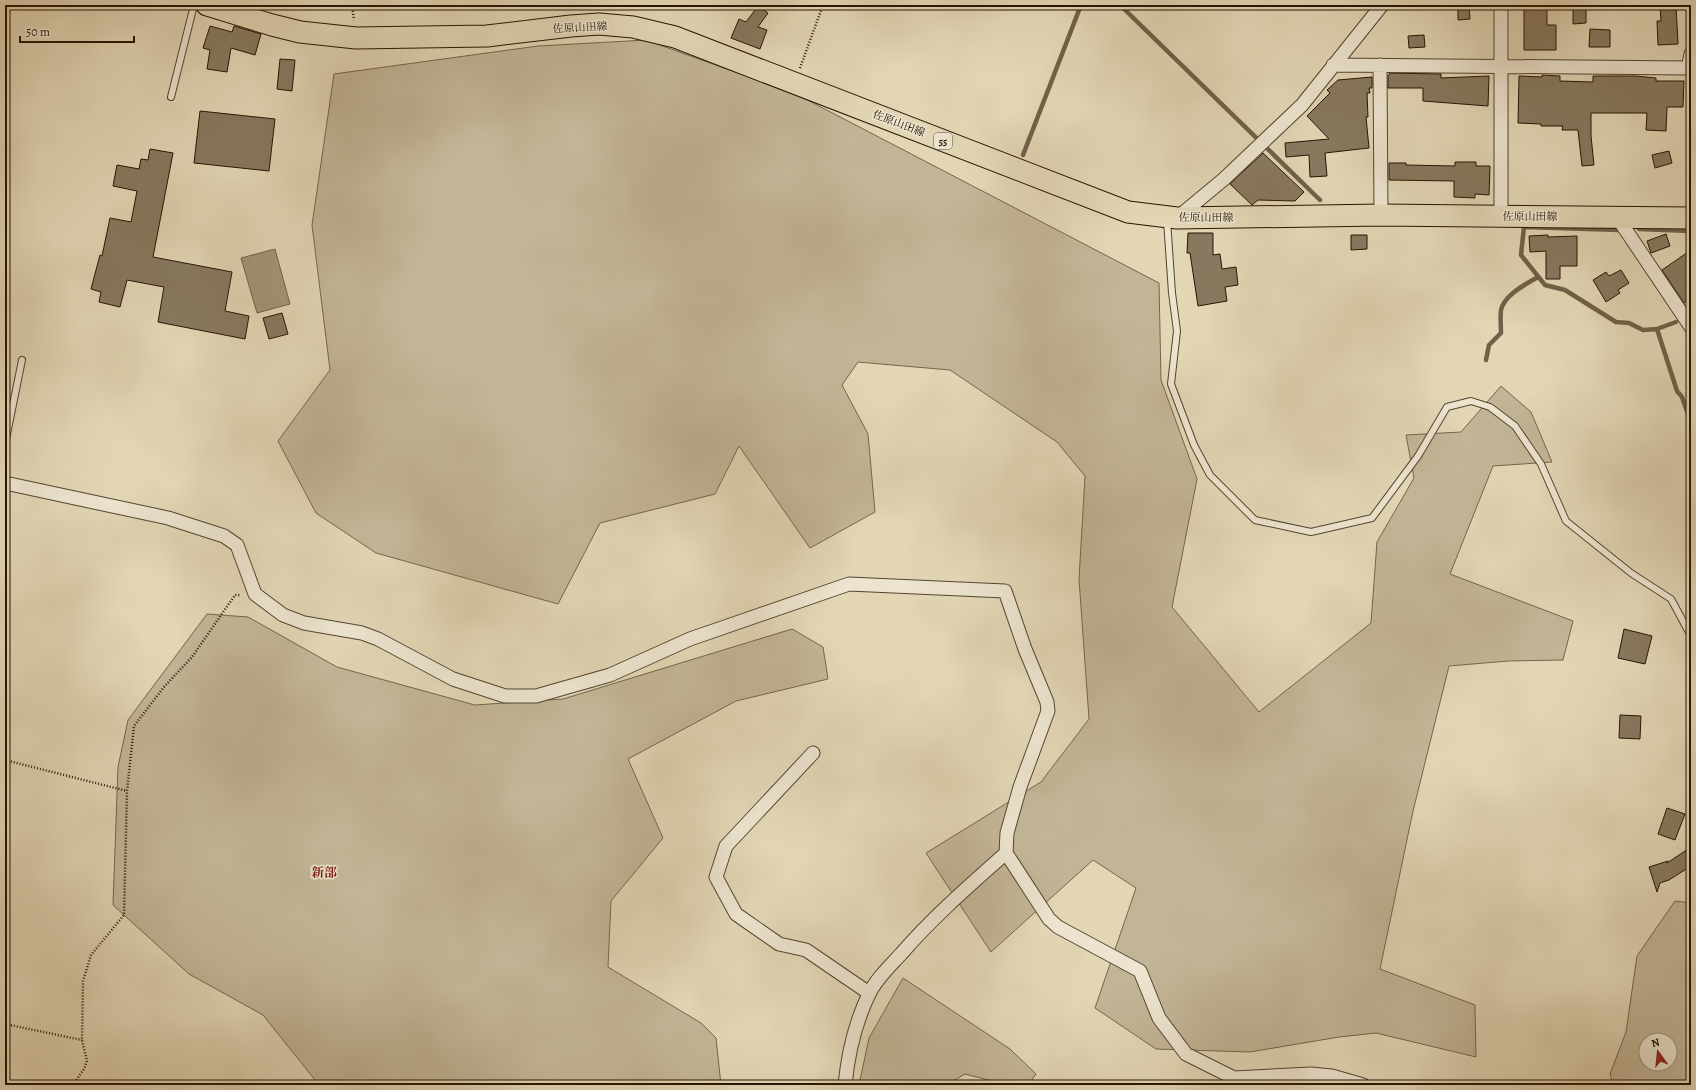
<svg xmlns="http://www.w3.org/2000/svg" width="1696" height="1090" font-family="Alegreya,'Noto Serif JP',serif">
<rect width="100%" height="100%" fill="#e2d6b5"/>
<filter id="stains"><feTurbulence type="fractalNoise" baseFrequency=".005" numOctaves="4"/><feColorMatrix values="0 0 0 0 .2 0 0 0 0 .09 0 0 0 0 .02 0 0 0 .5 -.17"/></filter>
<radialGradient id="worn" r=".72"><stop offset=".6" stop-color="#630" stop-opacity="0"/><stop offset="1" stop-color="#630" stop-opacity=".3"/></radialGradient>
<path fill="#c2b597" stroke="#74654d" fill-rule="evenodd" d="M646,40l150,54 363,189 2,97 36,99 -25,128 87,105 112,-89 6,-81 37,-64 -8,-43 55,-3 40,-46 30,26 21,50 -59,4 -43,108 123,47 -10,39 -55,1 -59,5 -36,145 -33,158 95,36 1,52 -100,-24 -37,4 -89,15 -94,-3 -61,-41 41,-120 -43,-28 -102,92 -65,-99 115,-71 48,-63 -10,-140 6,-103 -28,-34 -107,-72 -92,-8 -16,23 26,49 7,78 -65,36 -71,-102 -24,48 -115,29 -42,81 -182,-51 -60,-40 -38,-72 52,-71 -18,-145 22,-151 204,-28z
M207,614l41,3 89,50 138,38 88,-6 229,-70 31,18 5,32 -92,22 -108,58 35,79 -52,63 -3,66 93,56 15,15 5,47h-402l-56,-70 -74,-41 -76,-69 5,-138 10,-47z
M1675,901l16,2v182h-78l-3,-11 16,-42 11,-76zM1646,1040h24v24h-24z
M903,978l107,71 26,25 -8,11h-20l-43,-11 -19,11h-87l10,-47z"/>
<path fill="#a29478" stroke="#706149" d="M275,249l15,55 -33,9 -16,-55z"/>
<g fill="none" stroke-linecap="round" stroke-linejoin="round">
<path stroke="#706149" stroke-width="4.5" d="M1120,5l200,195
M1023,155l58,-150
M1639,229l52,2
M1619,230l-95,-3 -3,28 24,30 20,5 51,32 13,1 14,7 14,-1 19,-7
M1657,329l20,62 5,6 9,26
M1486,360l3,-15 12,-12c0,-7 -1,-15 0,-23 3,-15 25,-26 37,-33"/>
</g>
<path fill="#877960" stroke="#251503" d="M1458,5h11l1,14 -12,1z
M1524,5h23v20h9v25h-32z
M1660,5h16l2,39 -20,1 -1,-24h4z
M758,6l10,7 -10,14 9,3 -7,19 -29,-11 8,-19 7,3z
M1573,9h13v14l-13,1z
M210,26l22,6 2,-6 27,8 -6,21 -24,-7 -4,24 -20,-3 3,-19 -7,-2z
M1590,29l20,1v17h-21z
M1424,35l1,12 -16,1 -1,-12z
M280,59l15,1 -3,31 -15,-2z
M1390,73l51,1v4l48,-2 -1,30 -65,-5v-13h-35v-12z
M1542,75l18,1v5l33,1v-6h43l20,2v3h28l-1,26h-16l-1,24 -20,-1 1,-17h-56v23l3,29 -12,1 -4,-36h-16l1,-4h-22v-2l-23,-1 1,-47 23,1z
M1372,77v11h-3l1,5h-3l1,24h-2l3,31 -44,5 2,23 -17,1 -1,-22 -23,2 -1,-14 44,-4 -22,-23 23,-23 -3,-3 11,-10z
M200,111l75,8 -6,52 -75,-8z
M150,149l23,4 -20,104 79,15 -7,39 24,5 -4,23 -87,-17 6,-35 -37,-7 -7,27 -21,-5 2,-10 -10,-3 9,-34 2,1 8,-38 21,4 6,-31 -24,-5 4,-21 22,4 2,-10 7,1z
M1669,151l3,12 -17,5 -3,-13z
M1263,153l41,39 -9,9 -37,-1 -6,5 -22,-21z
M1455,162h21v4h14l-1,29 -14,-1v4l-21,-1v-16l-65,-1v-17h17v2l49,1z
M1188,233h25v22l7,-1 2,15 14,-2 2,18 -13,2 2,14 -29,5 -8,-53h-3z
M1666,234l4,12 -19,7 -4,-12z
M1351,235h16v14l-16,1z
M1548,235v2l29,-1v30h-17v13h-14v-28l-16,1 -1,-16z
M1691,250v48l-7,5 -22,-33z
M1621,270l8,13 -11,7 2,3 -14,9 -13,-22 13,-8 3,4z
M282,313l6,21 -19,5 -6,-21z
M1624,629l28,7 -7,28 -27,-6z
M1620,715l21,1 -1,23 -21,-1z
M1667,808l18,6 -10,26 -17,-6z
M1691,847v19l-22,14 -9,3 -3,9 -8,-25 19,-6 -1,2z"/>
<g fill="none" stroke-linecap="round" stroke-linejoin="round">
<g stroke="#544530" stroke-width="8">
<path id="lane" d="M171,97l23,-92
M1167,220l5,73 5,38 -6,53 23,61 16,30 45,45 56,12 61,-14 46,-62 29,-49 24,-6 19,6 25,19 26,38 25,57 65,52 40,26 20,37
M5,444l17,-84"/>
</g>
<g stroke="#544530" stroke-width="15">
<path id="street" d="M1333,65l355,3 3,-14
M1380,65l1,150
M1501,216v-211
M1617,217l74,110
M1177,218l47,-39 78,-74 80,-100
M5,483l163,35 56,18 13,9 18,49 28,21 21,8 58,10 16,6 75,40 52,17h31l74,-21 80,-36 159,-55 156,7 20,58 22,53 1,9 -28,76 -13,46 -1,20 43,66 9,8 82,44 19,47 27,36 48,24 77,-4 21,2 31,9
M813,753l-87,93 -10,31 20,37 43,30 27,6 63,43
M845,1085c3,-31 10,-62 24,-91 7,-15 21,-28 32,-40 32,-37 69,-69 105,-101"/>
</g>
<g stroke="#251503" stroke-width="23">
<path id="primary" d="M207,5l65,20 28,7 56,6 131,-2 84,-10 28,-2 34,3 42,10 453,175 49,6 204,-3 310,3"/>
</g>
<path stroke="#251503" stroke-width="2.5" stroke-dasharray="1 2" stroke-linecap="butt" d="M352,5l2,15
M800,68l23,-63
M5,760l122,31
M5,1024l77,16
M73,1085l11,-16 3,-8 -5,-21 1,-59 8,-26 33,-40 3,-124 7,-65 30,-39 28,-30 43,-62h5"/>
<use href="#lane" stroke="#ece4cf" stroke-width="6"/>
<use href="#street" stroke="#ece4cf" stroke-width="13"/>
<use href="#primary" stroke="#e2d6b5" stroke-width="21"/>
</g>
<g text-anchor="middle" stroke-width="3" stroke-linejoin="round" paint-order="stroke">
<rect fill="#ece4cf" stroke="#615340" stroke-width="1" x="934" y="133" width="18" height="16" rx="3"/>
<g font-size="10" font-weight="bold" fill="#251503">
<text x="943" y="145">55</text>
</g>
<g font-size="11" fill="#251503" stroke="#ece4cf">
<text transform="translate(580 27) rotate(-3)" y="4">佐原山田線</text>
<text transform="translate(899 123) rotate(21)" y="4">佐原山田線</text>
<text x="1530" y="220">佐原山田線</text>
<text x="1206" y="221">佐原山田線</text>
</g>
<g font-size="13" font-weight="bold" fill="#7a1f14" stroke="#ece4cf">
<text x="324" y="877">新部</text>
</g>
</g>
<rect width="1696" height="1090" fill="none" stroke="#e2d6b5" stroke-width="20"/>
<rect x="6" y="6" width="1684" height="1078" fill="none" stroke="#251503" stroke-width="2"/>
<rect x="10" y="10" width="1676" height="1070" fill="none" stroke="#251503"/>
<g transform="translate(1658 1052) rotate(345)"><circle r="19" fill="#ece4cf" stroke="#9c917d"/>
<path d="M0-3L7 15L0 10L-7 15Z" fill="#8f2418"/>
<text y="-6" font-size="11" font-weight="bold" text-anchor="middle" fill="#251503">N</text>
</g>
<path d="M20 36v6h114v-6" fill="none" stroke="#251503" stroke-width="2"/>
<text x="26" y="36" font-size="12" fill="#251503" stroke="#ece4cf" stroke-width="3" paint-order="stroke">50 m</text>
<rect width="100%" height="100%" filter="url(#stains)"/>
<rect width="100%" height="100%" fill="url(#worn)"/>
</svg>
